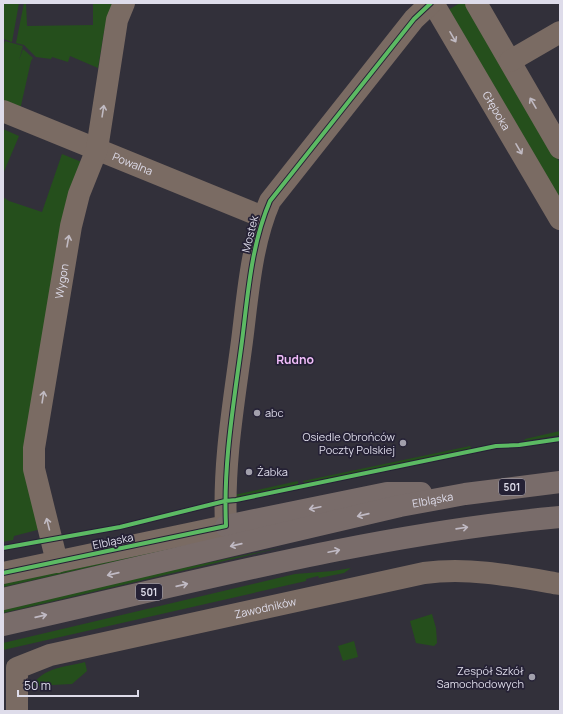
<svg xmlns="http://www.w3.org/2000/svg" width="563" height="714" font-family="Manrope,sans-serif">
<rect width="100%" height="100%" fill="#32303a"/>
<path fill="#254f1c" d="M3,3h16l-7,39 -8,-3 -1,5z
M24,3h2l1,23 66,-1v-22h20l-9,29 -6,36 -28,-12 -2,6 -16,-5 -1,2 -15,-2 -12,-12 -8,-2z
M460,3h5l95,160v40l-112,-193z
M5,41l18,5 -4,14 4,-11 10,9 -2,3 -11,49 -17,-6v-57z
M3,129l16,7 -16,38z
M62,154l22,9 -47,248 4,118 -27,7 -1,4 -10,2v-345l6,4 33,11z
M560,431v4l-36,6 1,-2z
M470,446l2,3 -168,34 -1,-2z
M298,481v3l-63,14 -1,-3z
M373,503l-370,84v-5z
M284,547l-281,66v-3l151,-36z
M351,568l-7,5 -25,5 -1,-2 -12,3v2l-303,69v-7l292,-69 38,-3z
M432,614l4,14 1,15 -3,3 -18,-3 -6,-22z
M354,641l4,16 -15,4 -5,-15z
M85,662l2,9 -15,13 -40,2c11,-19 34,-19 53,-24z"/>
<g fill="none" stroke-linecap="round" stroke-linejoin="round">
<g stroke="#7a6b63" stroke-width="22">
<path id="s1" d="M433,3l127,216"/>
<path d="M476,3l84,145"/>
<path d="M510,61l50,-29"/>
<path id="s2" d="M3,111l260,106"/>
<path id="s3" d="M57,562l-23,-93v-21l37,-222 8,-32 18,-45 20,-129 7,-17"/>
<path d="M3,573l223,-47c-3,-63 8,-124 16,-185 6,-47 9,-96 28,-140l144,-182 17,-16"/>
<path id="s4" d="M17,711v-43l33,-13 374,-82c46,-6 90,3 136,11"/>
</g>
<g stroke="#796c6a" stroke-width="22">
<path d="M226,526l161,-33h34"/>
<path id="s5" d="M3,599l397,-93 65,-12 95,-12"/>
<path d="M3,625c184,-41 369,-91 557,-108"/>
</g>
<g stroke="#252135" stroke-width="6">
<path id="cycleway" d="M3,548l117,-21 105,-26 11,-1 260,-54 23,-1 41,-6
M3,573l223,-47c-3,-63 8,-124 16,-185 6,-47 9,-96 28,-140l144,-182 17,-16"/>
</g>
<use href="#cycleway" stroke="#5cba63" stroke-width="4"/>
</g>
<defs><path id="oneway-shaft" d="M-6 0H5M1.5-3L5.5 0L1.5 3" fill="none" stroke-width="1.6" stroke-linecap="round" stroke-linejoin="round"/></defs>
<g stroke="#c0bac2">
<use href="#oneway-shaft" transform="translate(453 37) rotate(60)"/>
<use href="#oneway-shaft" transform="translate(533 103) rotate(-120)"/>
<use href="#oneway-shaft" transform="translate(103 111) rotate(-81)"/>
<use href="#oneway-shaft" transform="translate(519 149) rotate(60)"/>
<use href="#oneway-shaft" transform="translate(68 241) rotate(-80)"/>
<use href="#oneway-shaft" transform="translate(43 397) rotate(-81)"/>
<use href="#oneway-shaft" transform="translate(48 524) rotate(-104)"/>
</g>
<g stroke="#c0bac4">
<use href="#oneway-shaft" transform="translate(315 508) rotate(168)"/>
<use href="#oneway-shaft" transform="translate(363 515) rotate(167)"/>
<use href="#oneway-shaft" transform="translate(462 528) rotate(-8)"/>
<use href="#oneway-shaft" transform="translate(236 545) rotate(167)"/>
<use href="#oneway-shaft" transform="translate(334 551) rotate(-12)"/>
<use href="#oneway-shaft" transform="translate(113 574) rotate(167)"/>
<use href="#oneway-shaft" transform="translate(182 585) rotate(-13)"/>
<use href="#oneway-shaft" transform="translate(41 616) rotate(-13)"/>
</g>
<g fill="#a2a0ac" stroke="#252135" stroke-width="1.5">
<circle cx="257" cy="413" r="4"/>
<circle cx="403" cy="443" r="4"/>
<circle cx="249" cy="472" r="4"/>
<circle cx="532" cy="677" r="4"/>
</g>
<g text-anchor="middle" stroke-width="3.5" stroke-linejoin="round" paint-order="stroke">
<g fill="#252135" stroke="#a6a4b4" stroke-width="1">
<rect x="499" y="479" width="26" height="16" rx="3"/>
<rect x="136" y="584" width="26" height="16" rx="3"/>
</g>
<g font-size="10" font-weight="bold" fill="#dedcea">
<text x="512" y="491">501</text>
<text x="149" y="596">501</text>
</g>
<g font-size="11" fill="#dedcea" stroke="#252135">
<text dy="4" stroke="none"><textPath href="#s1" startOffset="125">Głęboka</textPath></text>
<text dy="4" stroke="none"><textPath href="#s2" startOffset="140">Powalna</textPath></text>
<text transform="translate(250 234) rotate(-76)" y="4">Mostek</text>
<text dy="4" stroke="none"><textPath href="#s3" startOffset="286">Wygon</textPath></text>
<text dy="4" stroke="none"><textPath href="#s5" startOffset="441">Elbląska</textPath></text>
<text transform="translate(113 541) rotate(-12)" y="4">Elbląska</text>
<text dy="4" stroke="none"><textPath href="#s4" startOffset="299">Zawodników</textPath></text>
</g>
<g font-size="11" fill="#dedcea" stroke="#252135" text-anchor="start">
<text x="265" y="417">abc</text>
<text x="395" y="441" text-anchor="end">Osiedle Obrońców<tspan x="395" dy="13">Poczty Polskiej</tspan></text>
<text x="257" y="476">Żabka</text>
<text x="524" y="675" text-anchor="end">Zespół Szkół<tspan x="524" dy="13">Samochodowych</tspan></text>
</g>
<g font-size="12" font-weight="bold" fill="#f3befb" stroke="#252135">
<text x="295" y="364">Rudno</text>
</g>
</g>
<rect width="563" height="714" fill="none" stroke="#dedcea" stroke-width="8"/>
<path d="M18 690v6h120v-6" fill="none" stroke="#dedcea" stroke-width="2"/>
<text x="24" y="690" font-size="12" fill="#dedcea" stroke="#252135" stroke-width="3" paint-order="stroke">50 m</text>
</svg>
